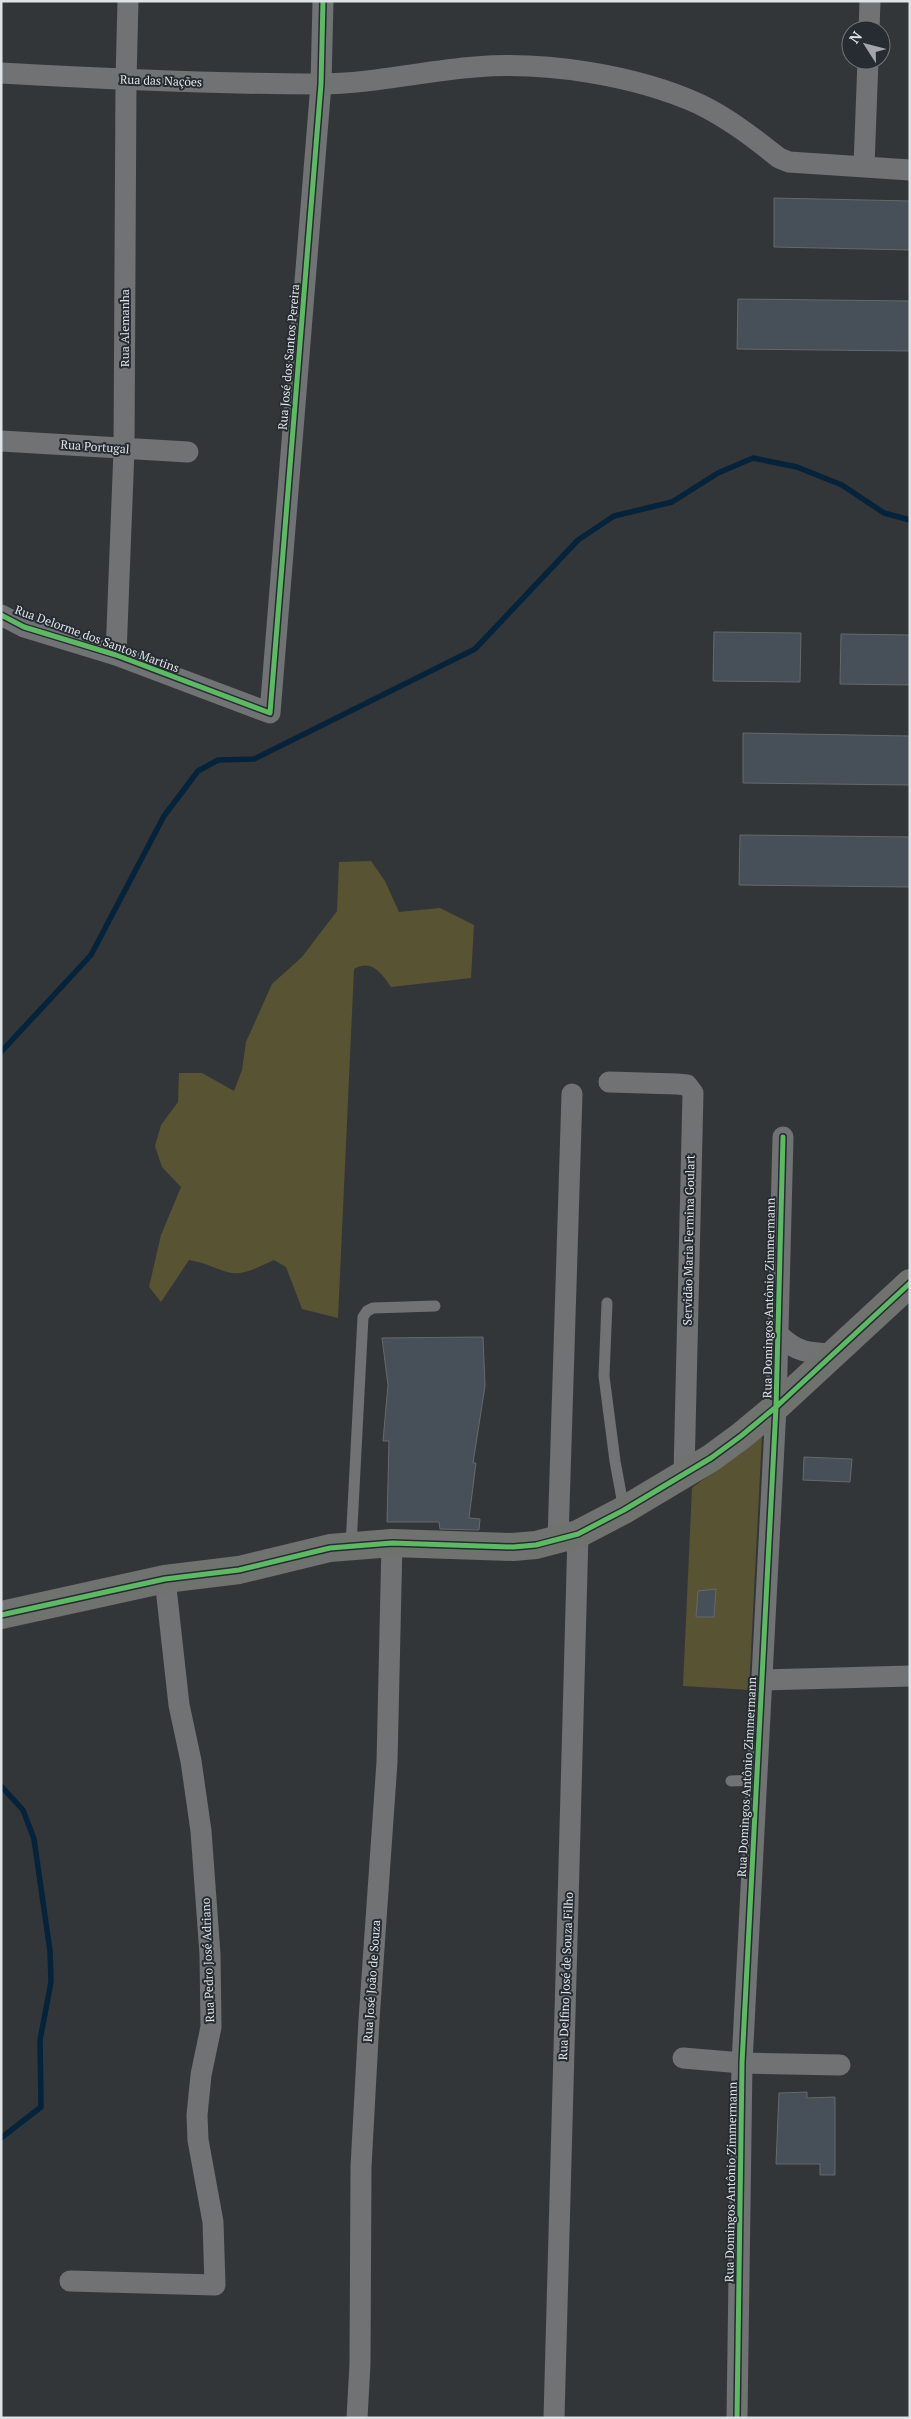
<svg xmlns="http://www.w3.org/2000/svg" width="911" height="2419" font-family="'PT Serif',serif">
<rect width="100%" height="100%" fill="#333639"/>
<path fill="#585332" d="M371,861l14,20 14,31 41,-4 34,17 -3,53 -80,9c-10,-14 -19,-28 -37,-18l-16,349 -36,-9 -16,-42 -12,-7c-14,6 -31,17 -47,12 -13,-4 -24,-10 -38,-12l-28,42 -12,-15 12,-52 20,-48 -19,-20 -7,-21 6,-21 17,-23 1,-29h23l32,18 8,-21 4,-28 26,-58 30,-27 35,-46 2,-49z
M762,1435l-13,255 -66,-4 9,-198z"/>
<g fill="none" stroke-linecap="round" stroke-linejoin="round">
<path stroke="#05233a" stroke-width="5.5" d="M1,1052l90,-97 73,-139 34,-45 20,-11 36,-1 221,-110 103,-109 36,-24 58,-14 46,-29 35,-15 44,9 45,18 42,28 26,7
M1,1786l22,24 11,29 16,112 1,31 -11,58 1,67 -40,31"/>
</g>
<path fill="#475058" stroke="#66696b" d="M774,198l136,3v49l-136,-3z
M738,299l172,2v50l-173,-2z
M714,632l87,1 -1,49 -87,-1z
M841,634l69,1v50l-70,-1z
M743,733l167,3v49l-167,-2z
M740,835l170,2v50l-171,-2z
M483,1337l2,49 -12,77h3l-7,55 11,1 -1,11 -39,-1 -1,-7h-52l2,-81h-6l5,-56 -6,-47z
M804,1457l48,2 -2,23 -47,-2z
M716,1589l-2,28h-18l2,-26z
M807,2092v6l28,-1v78h-15v-11h-44l3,-71z"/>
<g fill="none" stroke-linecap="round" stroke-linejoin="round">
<path stroke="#707274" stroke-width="11" d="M607,1303l-3,73 11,85 9,49
M351,1546l12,-229 4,-6 6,-3 62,-2
M731,1781l26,-1"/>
<path stroke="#707274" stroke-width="21" d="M869,30l1,-29
M1,73c106,6 212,11 318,11 53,0 104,-13 156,-17 70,-6 160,8 224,37 29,14 55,34 80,54l10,4 121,8
M864,166l4,-106
M1,441l187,11
M1,615l23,12 92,28 154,58 51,-629 2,-83
M116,655l8,-205 2,-370 2,-79
M609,1082l68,2 10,1 6,8 -9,381
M778,1334c19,19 30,19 56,20
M558,1540l14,-446
M762,1680l148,-4
M683,2058l59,5 98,2
M70,2281l145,4 -2,-63 -15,-82 -1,-25 4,-40 10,-48 -1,-73 -9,-123 -10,-70 -12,-56 -14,-126
M357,2418l3,-54 1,-197 8,-147 18,-258 5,-219
M554,2418l24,-884
M737,2418l5,-355 34,-656 7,-270"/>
<path stroke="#70726f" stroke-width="28" d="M1,1615l164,-36 74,-9 91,-22 62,-5 121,4 23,-2 42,-11 46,-24 87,-52 30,-22 35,-29 134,-124"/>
<g stroke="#262c32" stroke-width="8">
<path id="cycleway" d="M1,615l23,12 92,28 154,58 51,-629 2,-83
M1,1615l164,-36 74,-9 91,-22 62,-5 121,4 23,-2 42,-11 46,-24 87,-52 30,-22 35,-29 134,-124
M737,2418l5,-355 34,-656 7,-270"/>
</g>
<use href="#cycleway" stroke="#5cba63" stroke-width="5"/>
</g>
<g text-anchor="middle" stroke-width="4" stroke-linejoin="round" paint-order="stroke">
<g font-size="12" fill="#dee3e7" stroke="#262c32">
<text transform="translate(161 81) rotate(2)" y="4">Rua das Nações</text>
<text transform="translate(125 328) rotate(-90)" y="4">Rua Alemanha</text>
<text transform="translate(289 357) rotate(-85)" y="4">Rua José dos Santos Pereira</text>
<text transform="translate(95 447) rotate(4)" y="4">Rua Portugal</text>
<text transform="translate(97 639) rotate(20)" y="4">Rua Delorme dos Santos Martins</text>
<text transform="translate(689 1240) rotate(-89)" y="4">Servidão Maria Fermina Goulart</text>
<text transform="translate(769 1298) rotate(-89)" y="4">Rua Domingos Antônio Zimmermann</text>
<text transform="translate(747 1777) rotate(-87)" y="4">Rua Domingos Antônio Zimmermann</text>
<text transform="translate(208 1960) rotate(-92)" y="4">Rua Pedro José Adriano</text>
<text transform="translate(566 1976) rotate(-88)" y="4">Rua Delfino José de Souza Filho</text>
<text transform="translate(372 1981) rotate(-86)" y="4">Rua José João de Souza</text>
<text transform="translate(731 2182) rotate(-89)" y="4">Rua Domingos Antônio Zimmermann</text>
</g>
</g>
<rect width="911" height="2419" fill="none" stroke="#dee3e7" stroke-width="5"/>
<g transform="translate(866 45) rotate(306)"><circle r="24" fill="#262c32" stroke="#70757a"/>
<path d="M0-4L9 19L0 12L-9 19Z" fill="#a2a6aa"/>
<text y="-8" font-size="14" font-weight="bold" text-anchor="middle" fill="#dee3e7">N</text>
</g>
</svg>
